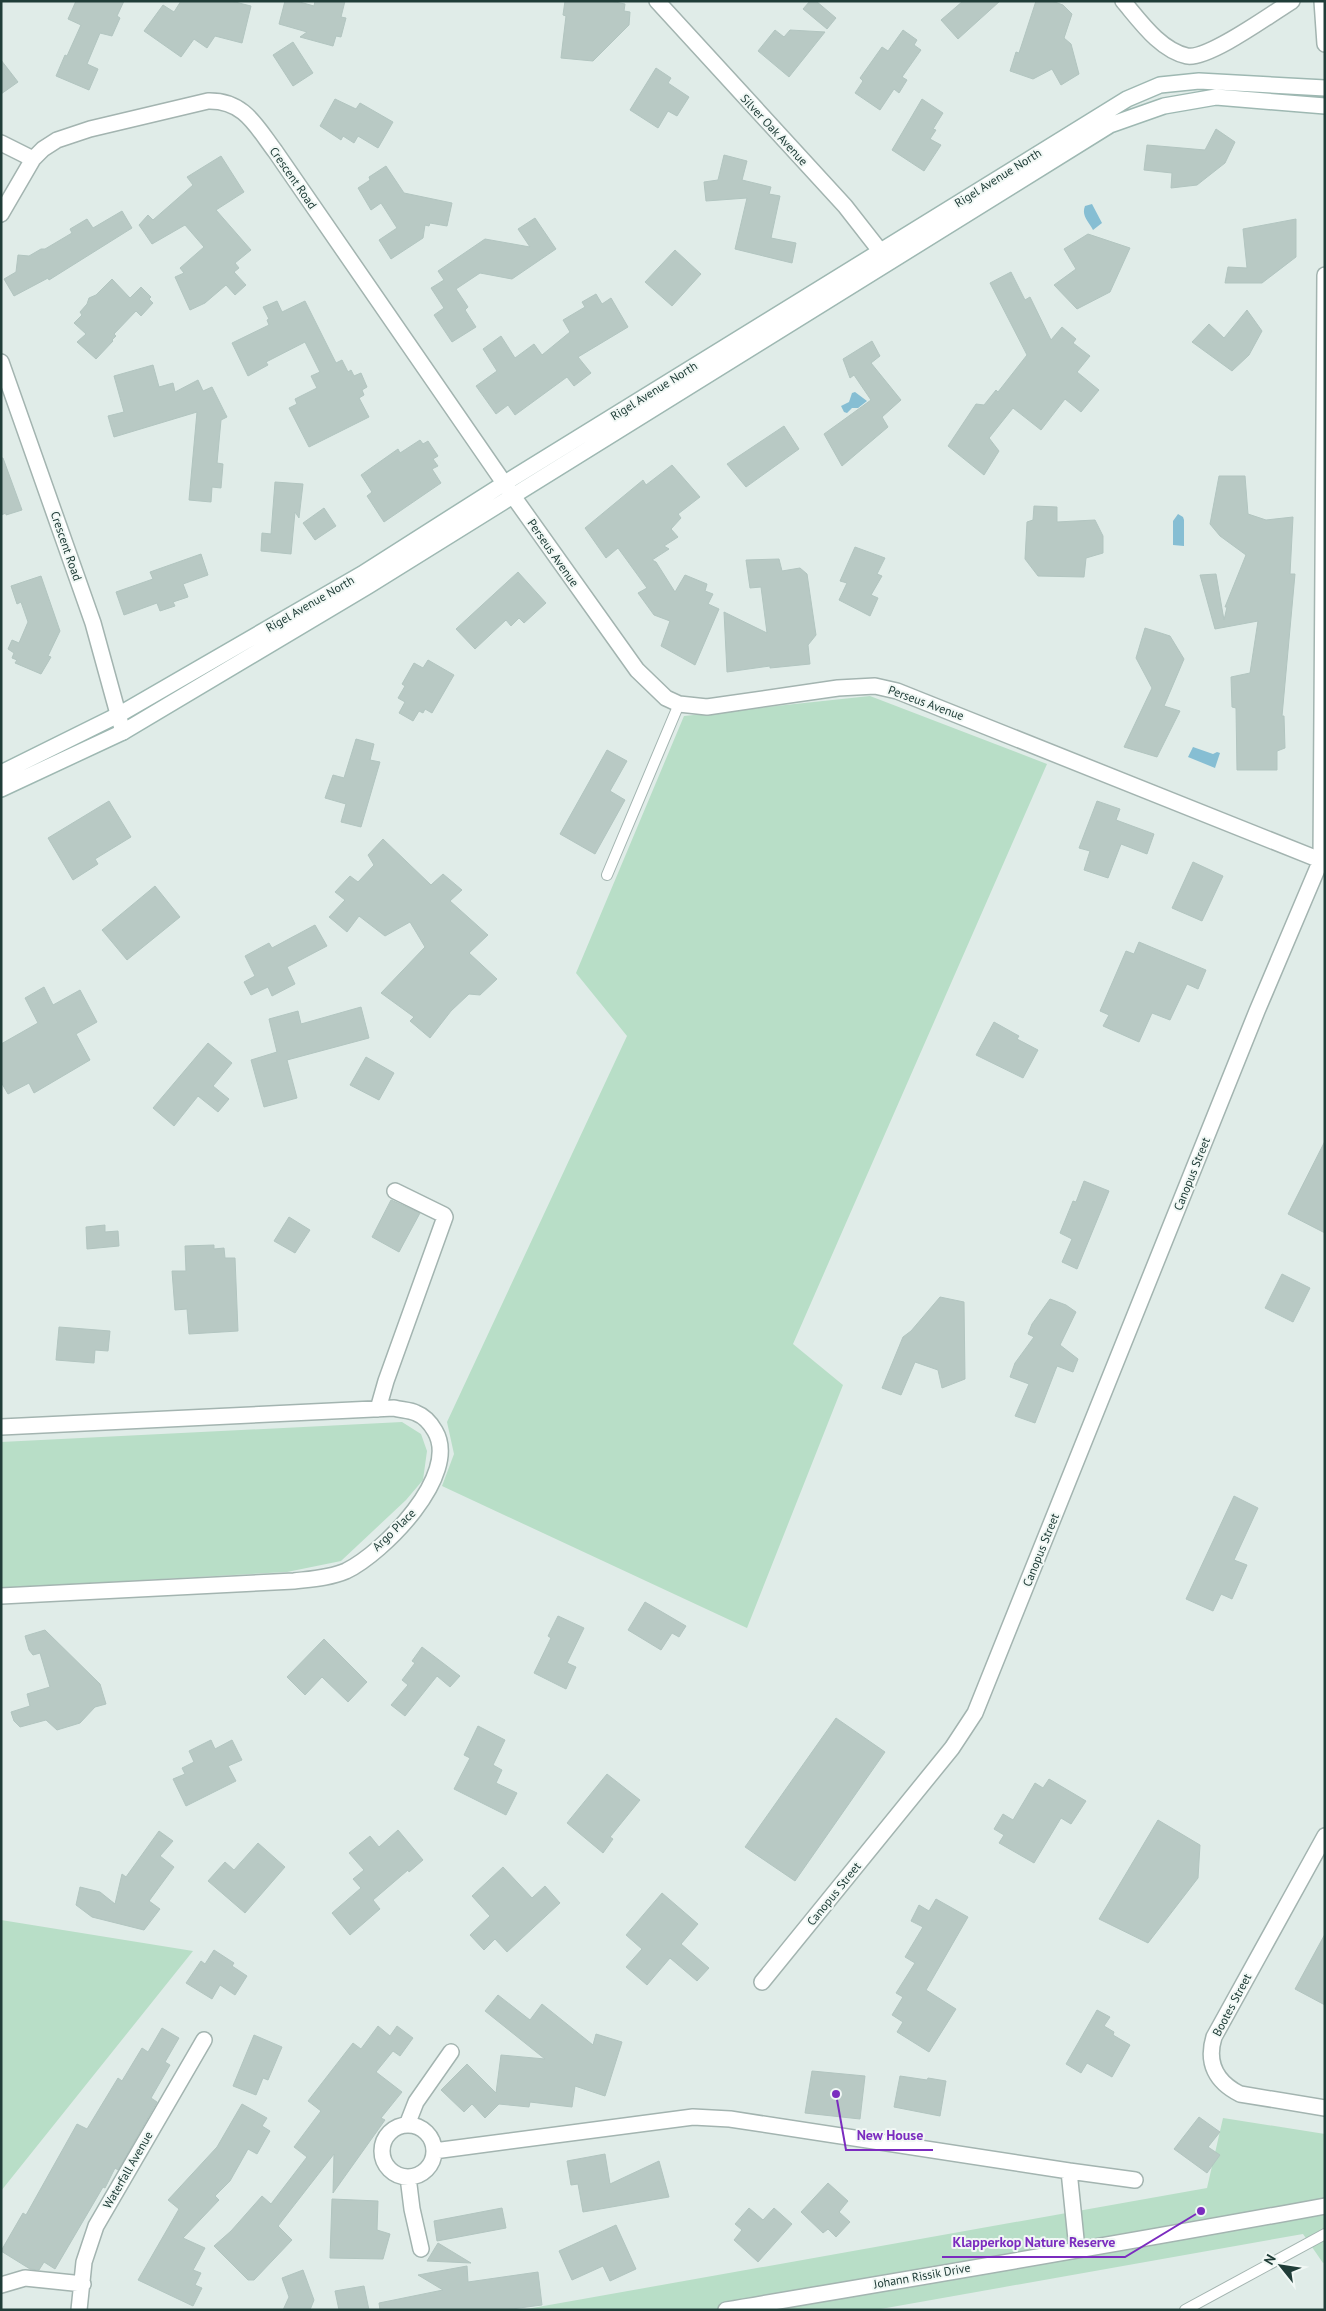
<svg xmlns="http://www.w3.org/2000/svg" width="1326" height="2311" font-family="'PT Sans',sans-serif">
<rect width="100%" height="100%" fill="#e0ece8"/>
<path fill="#b8dec7" d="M870,696l177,68 -254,580 50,41 -96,243 -305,-142 12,-32 -7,-32 180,-386 -51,-63 108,-257z
M402,1422l19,12 6,17 -4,29 -17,20 -65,61 -54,11 -286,16v-146z
M1,1920l192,31 -192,240z
M1223,2118l102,16v128l-2,1 -20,-29 -428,76h-354l686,-122z"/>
<path fill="#86bed3" d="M1092,204l10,19 -9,7c-4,-8 -12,-14 -8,-24z
M855,392l12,9 -9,7h-6l-5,5 -3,-1 -3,-6 8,-4 3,-9z
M1178,514l5,3 1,3v26l-11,-1v-24z
M1193,747l20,7 4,-2 3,1 -5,15 -27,-11z"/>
<path fill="#b8c9c4" stroke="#b2c5c0" d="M76,1h48l-7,15 3,2 -8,18 -12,-3 -13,31 11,5 -9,21 -33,-14 9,-21 2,1 14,-31 -13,-6z
M181,1h50l20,5 -9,37 -27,-7 -8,12 -13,-9 -13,18 -37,-26 19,-26 11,7z
M285,1h11l18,5 1,-5h30l-4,16 5,1 -5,19 -5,-1 -3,10 -33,-9 7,-5 -28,-8z
M565,1h45l15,3 -1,7 6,1 -1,13 -36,36 -32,-3 5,-42 -3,-1z
M810,1h6l20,17 -9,11 -24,-20z
M963,1h37l-42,38 -17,-19z
M1036,1h16l11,4 9,9 -8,24 7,6 8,30 -18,11 -9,-16 -19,10 -23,-8 6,-19 3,1z
M775,30l9,7 6,-7 35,2 -36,45 -31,-26z
M903,30l14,10 -3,5 7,5 -19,27 5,3 -8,13 -5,-4 -14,21 -25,-17 8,-12 -3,-3 22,-31 6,4z
M293,42l20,31 -20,13 -20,-31z
M1,60l17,22 -17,12z
M656,68l15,10 -3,5 21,14 -12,19 -9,-5 -10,17 -28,-18z
M335,99l21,10 4,-6 33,19 -15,26 -20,-12 -4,7 -11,-7 -2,4 -21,-14z
M922,99l21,14 -10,16 3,1 -6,9 11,6 -17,26 -32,-21z
M1216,129l19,13 -10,21 -28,22 -26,3 1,-15 -28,-3 3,-25 58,5z
M724,155l23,6 -5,19 29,7 -2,7 11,2 -9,42 25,5 -4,20 -57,-14 12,-51 -41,3 -2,-19 14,-2z
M221,156l23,36 -28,18 35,40 -16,13 4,5 -5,4 12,13 -11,10 -9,-10 -21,18 -15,7 -15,-33 9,-4 -4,-5 24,-21 -19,-22 -33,19 -13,-19 9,-10 5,5 40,-35 -6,-8z
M386,166l18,27 48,10 -5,23 -17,-3 -1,3 -4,-1 -2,13 -32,21 -12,-19 18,-12 -16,-25 -10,7 -13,-22 12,-8 -1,-3z
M122,211l10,17 -83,52 -1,-2 -34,18 -10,-17 12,-7 2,-17 11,1 12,-7h4l27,-16 -2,-4 17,-10 6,9z
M535,218l21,31 -44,30 -32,-6 -24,16 12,18 -3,3 11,17 -24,15 -18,-27 10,-7 -13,-20 13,-8 -6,-9 47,-32 45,8 -12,-18z
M1296,219v38l-34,26h-37l3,-16 19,1 -4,-39z
M1088,234l42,14 -20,44 -33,17 -23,-24 22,-16 -12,-20z
M675,250l26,24 -29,32 -27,-24z
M1011,272l14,28 5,-3 21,43 11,-13 14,12 -3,4 17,13 -13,16 22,18 -18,22 -16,-13 -24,31 -28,-22 -24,30 10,13 -15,24 -36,-29 28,-42 8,1 12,-15 2,2 29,-37 -37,-72z
M112,279l18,19 11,-11 10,10 -2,2 4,4 -12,13 -5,-5 -22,23 2,2 -4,4 1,1 -17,18 -19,-17 9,-8 -12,-11 8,-8 -2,-3 7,-8 2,-6 7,-3z
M596,294l6,10 9,-6 17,29 -50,30 13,16 -17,13 -7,-9 -52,38 -7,-10 -12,9 -20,-28 21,-15 -14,-22 18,-13 14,22 19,-14 8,11 28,-23 -7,-12 22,-13 -3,-5z
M277,301l5,11 23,-11 31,62 6,-3 6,12 3,-2 3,6 7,-3 6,14 -5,3 2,5 -5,3 10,19 -60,30 -20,-39 8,-4 -2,-5 22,-11 -6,-12 9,-4 -15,-30 -39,20 2,3 -20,11 -16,-33 37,-18 -2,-5 2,-1 -6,-12z
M1247,310l15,21 -13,24 -17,16 -40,-29 17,-18 15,14z
M872,341l8,15 -9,7 30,37 -19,17 6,10 -46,39 -18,-32 47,-34 -17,-25 -4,3 -7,-19z
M153,365l6,22 14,-4 2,9 23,-12 5,11 9,-4 15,30 -6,3 -4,43 6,1 -2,24 -9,-1 -1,15 -22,-2 8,-88 -83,25 -6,-21 16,-4 -10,-36z
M784,426l15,23 -53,38 -19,-23z
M420,440l3,4 5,-3 10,15 -5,3 5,7 -6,3 9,14 -57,39 -17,-26 5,-4 -11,-17 37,-26 2,4z
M1,458h2l19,52 -16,5v-2l-5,2z
M672,465l28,32 -22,17 3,4 -10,11 7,8 -14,9 5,3 -17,11 4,2 19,30 10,-17 22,9 -2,7 8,3 -5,10 11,5 -24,56 -34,-19 9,-25 -16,-6 -16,-22 9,-5 -29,-40 -12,10 -21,-30 58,-48 3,5z
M1219,476h26l3,38 18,6 27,-3 -3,57h5l-13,142h2l1,32 -8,3v19h-40l-1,-62 -4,-1 -1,-30 19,-4 8,-52 -43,8 -15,-54 16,-1 8,46 3,-13h-2l21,-52 -26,-19 -10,-12z
M275,482l28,2 -4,34 -4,-6 -4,42 -30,-3 1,-18 9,1z
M1034,506l23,1v15l38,-2 8,16v17l-17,5 -2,19 -46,-1 -13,-17 2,-37 6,-2z
M324,508l12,18 -21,14 -12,-17z
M855,547l30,11 -8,16 5,2 -11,19 7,3 -8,18 -31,-16 8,-17 -7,-2z
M201,554l7,21 -25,9 5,13 -15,5 2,4 -15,5 -3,-8 -33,12 -8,-23 37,-13 -3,-7z
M779,559l3,12 18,-3 7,6 9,61 -8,10 2,19 -40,4v-2l-43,6 -3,-60 43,21 -6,-46 -11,1 -4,-28z
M518,572l28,31 -22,20 -5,-5 -8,8 -5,-6 -31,29 -19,-20z
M41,576l19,55 -12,25 3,1 -10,17 -26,-11 2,-3 -5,-2 2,-5 -6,-4 4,-9 7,3 9,-21 -7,-20 -4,2 -6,-18z
M1145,628l25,8 14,23 -20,47 16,5 -23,46 -33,-10 28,-59 -16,-30z
M428,660l26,15 -22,38 -7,-4 -2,4 -4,-2 -6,10 -14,-8 6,-11 -7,-4 7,-12 -3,-2 12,-21 9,5z
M356,739l18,5 -4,16 10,2 -19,65 -20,-5 5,-18 -21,-6 8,-23 11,3z
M607,750l20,11 -17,30 15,9 -30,54 -35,-20z
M109,801l22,36 -36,22 3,5 -25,16 -25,-42z
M1097,801l23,8 -4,11 38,14 -7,20 -26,-10 -13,34 -24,-8 6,-19 -11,-3z
M383,839l48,46 12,-11 19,16 -12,11 38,34 -19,18 28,26 -17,16 -11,-1 -18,17 -21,27 -20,-17 4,-4 -33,-24 44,-46 -15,-25 -25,14 -26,-20 -12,16 -18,-15 16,-17 -10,-8 15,-16 8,6 16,-17 -6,-10z
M1193,862l30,14 -21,45 -30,-13z
M155,886l25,31 -53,43 -25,-30z
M315,925l12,21 -40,21 8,17 -23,12 -4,-9 -17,8 -7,-13 11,-6 -10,-20 24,-13 3,5z
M1139,942l67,28 -8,19 -11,-5 -17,36 -18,-7 -13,29 -36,-16 6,-11 -9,-4 26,-60 8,3z
M44,987l9,18 27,-15 17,32 -21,12 14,26 -56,33 -5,-10 -21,11 -7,-12v-38l37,-21 -13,-25z
M361,1007l8,31 -82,22 10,38 -33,9 -13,-47 26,-8 -8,-33 29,-8 3,13z
M994,1022l25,14 -2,3 21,11 -15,28 -47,-23z
M208,1043l24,20 -19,23 16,13 -11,13 -20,-16 -24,30 -21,-18z
M366,1057l28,16 -15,27 -29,-15z
M1325,1141v92l-37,-19z
M1084,1181l25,10 -32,78 -15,-7 10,-23 -12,-6 13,-32 3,1z
M391,1200l29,13 -21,39 -27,-15z
M289,1217l21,13 -15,23 -21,-12z
M105,1225v7l13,-1 1,15 -32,3 -1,-22z
M214,1245v4l10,-1 1,10h10l3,73 -49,3 -2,-25 -12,1 -3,-39h14l-1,-25z
M1282,1274l28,14 -17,34 -28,-14z
M940,1297l24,5 1,77 -23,9 -4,-18 -23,-8 -14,33 -19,-7 21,-51 8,-6z
M1050,1299l16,6 10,7 -16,33 18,14 -5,13 -16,-6 -22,57 -20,-7 14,-32 -19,-7 5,-14 19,-26 -6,-3 4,-10z
M59,1327l51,4 -2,20 -13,-1 -1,13 -38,-3z
M1234,1496l24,12 -24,52 13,5 -15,34 -11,-5 -8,17 -27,-12z
M645,1602l41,24 -7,11 -7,-4 -11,17 -33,-20z
M558,1616l26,12 -17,35 9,4 -10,22 -32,-16 17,-35 -3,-2z
M45,1630l55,54 6,20 -11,3 -15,16 -23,7 -11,-10 -26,7 -6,-6 -3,-9 19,-6 -3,-12 23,-7 -10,-34 -7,2 -4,-5 -4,-14z
M324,1639l43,43 -19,20 -26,-25 -17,18 -18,-18z
M422,1647l38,29 -10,11 -13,-11 -32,40 -14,-11 17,-20 -6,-5 13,-17 -3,-2z
M836,1718l49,34 -90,129 -50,-34z
M478,1726l27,14 -12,25 9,5 -6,13 21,10 -11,22 -52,-26 16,-31 -6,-3z
M211,1740l4,9 17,-9 10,20 -14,6 8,15 -50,25 -13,-27 12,-5 -3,-6 12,-6 -5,-11z
M607,1774l33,26 -30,37 3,2 -10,14 -36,-30z
M1049,1779l37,22 -15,23 -10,-6 -27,45 -35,-20 5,-8 -10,-6 9,-15 10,6 22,-37 8,5z
M1158,1820l42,25 -2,33 -50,65 -49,-24z
M398,1830l25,30 -14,12 -1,-2 -35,30 7,9 -30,26 -18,-22 29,-25 -8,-9 11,-9 -15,-17 21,-17 9,11z
M159,1831l14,10 -13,15 14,11 -25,34 11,8 -16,21 -52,-13 -16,-12 4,-18 20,5 15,12 7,-30 4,3z
M258,1843l27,24 -40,46 -37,-32 17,-19 9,8z
M503,1867l29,31 13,-12 15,17 -53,49 -12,-13 -11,11 -14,-15 20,-19 -18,-20z
M662,1893l36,31 -17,20 28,24 -12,13 -27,-23 -23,27 -21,-18 16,-18 -16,-14z
M936,1899l32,18 -42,73 30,19 -27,43 -32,-20 6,-10 -11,-7 11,-18 -7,-4 19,-30 -10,-6 18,-30 -12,-6 8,-16 10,6z
M1325,1934v71l-30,-16z
M214,1950l20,13 -2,3 15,10 -12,19 -15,-10 -8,14 -26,-16 15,-22 4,3z
M498,1995l32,25 12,-16 51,41 3,-11 26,8 -17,54 -30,-10 -3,21 -42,-5 -1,5 -30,-3 -14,14 -13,-14 -8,8 -23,-22 26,-26 29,29 5,-38 44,4 -60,-48z
M1097,2010l13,7 -6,9 10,6 -1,3 17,10 -18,32 -25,-14 -6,10 -15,-9z
M378,2026l12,10 7,-10 16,12 -13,18 -7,-5 -17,21 26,20 -21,26 4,2 -52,73 1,-39 -56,72 14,14 -38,40h-6l-34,-34 17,-15 31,-35 9,8 36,-47 -13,-10 27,-36 -13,-10 45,-58 8,6z
M162,2028l17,10 -14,24 5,3 -19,33 6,4 -39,68 -3,-2 -10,20 -2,-1 -48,82 -11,-7 -5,8 -9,-1 -29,-18 22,-38 3,2 51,-91 10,5 31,-51 4,3 20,-33 6,4z
M254,2035l28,12 -14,33 -5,-2 -7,17 -23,-9z
M812,2071l53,5 -5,43 -55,-6z
M900,2076l27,4 1,-2 18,3 -6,35 -46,-9z
M242,2104l25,14 -5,8 8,5 -13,23 -9,-5 -18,32 -15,15 4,4 -36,38 22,10 -12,22 8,3 -6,12 7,3 -9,18 -55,-26 41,-71 -11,-9 49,-53z
M1199,2117l21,15 -12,15 12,8 -13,18 -33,-24z
M605,2154l5,30 49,-23 10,36 -86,15 -5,-28 -7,1 -4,-24z
M828,2183l20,18 -9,11 11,10 -14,15 -8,-8 -5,4 -22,-21z
M332,2199l46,2 -1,29 13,4 -7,25 -53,-1z
M502,2208l4,20 -69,13 -3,-20z
M749,2208l14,12 11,-12 18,16 -34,38 -24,-22 8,-10 -7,-6z
M616,2225l20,44 -26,12 -7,-15 -31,14 -13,-29z
M438,2243l33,20 -44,-2z
M467,2266l1,16 70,-10 4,33 -38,5h-124l-1,-7 64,-13 -25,-15z
M303,2270l11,30 -4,10h-27l6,-13 -7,-19z
M364,2286l5,24h-30l-4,-19z"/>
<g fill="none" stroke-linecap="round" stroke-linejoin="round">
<g stroke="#a3b4b0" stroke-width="12">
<path id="service" d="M607,875l72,-171
M1185,2310l140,-76"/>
</g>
<g stroke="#a3b4b0" stroke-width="18">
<path id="minor" d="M657,1l188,205 43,55
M1123,1c17,20 37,49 64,55 21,4 84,-42 105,-55
M1322,1l3,43
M1,143l32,16
M1,214l32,-55 10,-10 14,-9 33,-11 118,-28c36,-1 48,25 67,50l238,345 124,174 29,28 13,6 28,3 131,-19 37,-2 22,5 428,171
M1,362l92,261 30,109
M378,1409l8,-28 59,-164 -1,-2 -49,-24
M1,1427l393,-19c7,2 16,2 22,5 8,3 15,11 19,18 26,44 -52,122 -89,140 -16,7 -35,8 -52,10l-293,15
M1325,1836l-111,201c-8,26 2,45 26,57l85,14
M762,1982l190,-234 23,-35 282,-702 64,-151 4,-585
M407,2125l9,-23 35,-50
M382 2151a26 26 0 1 1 52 0a26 26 0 1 1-52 0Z
M434,2151l259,-34 37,2 339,52 8,78
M1069,2171l66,9
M408,2177l4,32 9,40
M1,2285l24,-7 58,6
M79,2310l5,-48 12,-36 108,-186
M726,2310c200,-34 400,-67 599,-104"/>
</g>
<g stroke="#9eb8b2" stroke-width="18">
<path id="secondary" d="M1,773l119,-59 242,-140 143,-91 622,-384 33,-14 39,-4 126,7
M1,789l122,-57 245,-146 742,-461 54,-19 52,-9 109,9"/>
</g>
<use href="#service" stroke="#fff" stroke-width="10"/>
<use href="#minor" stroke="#fff" stroke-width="15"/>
<use href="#secondary" stroke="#fff" stroke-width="15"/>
</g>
<g text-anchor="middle" stroke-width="4" stroke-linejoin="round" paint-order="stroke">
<g font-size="12" fill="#203d38" stroke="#f1f8f5">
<text transform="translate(774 130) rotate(47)" y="4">Silver Oak Avenue</text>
<text transform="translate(293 178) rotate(55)" y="4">Crescent Road</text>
<text transform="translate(998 178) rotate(-32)" y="4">Rigel Avenue North</text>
<text transform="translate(654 391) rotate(-32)" y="4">Rigel Avenue North</text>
<text transform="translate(66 546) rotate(71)" y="4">Crescent Road</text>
<text transform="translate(553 553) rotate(55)" y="4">Perseus Avenue</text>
<text transform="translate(310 604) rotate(-30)" y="4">Rigel Avenue North</text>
<text transform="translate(926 703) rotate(20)" y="4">Perseus Avenue</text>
<text transform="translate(1192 1174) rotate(-68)" y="4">Canopus Street</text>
<text transform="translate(394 1530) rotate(-44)" y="4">Argo Place</text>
<text transform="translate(1041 1550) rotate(-68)" y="4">Canopus Street</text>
<text transform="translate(834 1894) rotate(-51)" y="4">Canopus Street</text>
<text transform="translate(1232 2005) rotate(-62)" y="4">Bootes Street</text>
<text transform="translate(128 2170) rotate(-60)" y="4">Waterfall Avenue</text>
<text transform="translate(922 2276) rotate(-10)" y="4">Johann Rissik Drive</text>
</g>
</g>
<path fill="none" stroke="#7b2cbf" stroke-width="2" d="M836 2094L846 2150H933M1201 2211L1125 2257H942"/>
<g fill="#7b2cbf" stroke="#f1f8f5" stroke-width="2">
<circle cx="836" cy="2094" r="5"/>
<circle cx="1201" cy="2211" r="5"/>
</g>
<g font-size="14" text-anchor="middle" font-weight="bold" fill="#7b2cbf" stroke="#f1f8f5" stroke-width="4" stroke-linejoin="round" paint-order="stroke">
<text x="890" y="2140">New House</text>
<text x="1034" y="2247">Klapperkop Nature Reserve</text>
</g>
<rect width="1326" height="2311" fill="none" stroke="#203d38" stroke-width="5"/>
<g transform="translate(1281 2266) rotate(300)" stroke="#f1f8f5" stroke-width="4" paint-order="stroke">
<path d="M0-4L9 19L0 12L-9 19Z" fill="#203d38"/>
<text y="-8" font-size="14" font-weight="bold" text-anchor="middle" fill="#203d38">N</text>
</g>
</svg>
